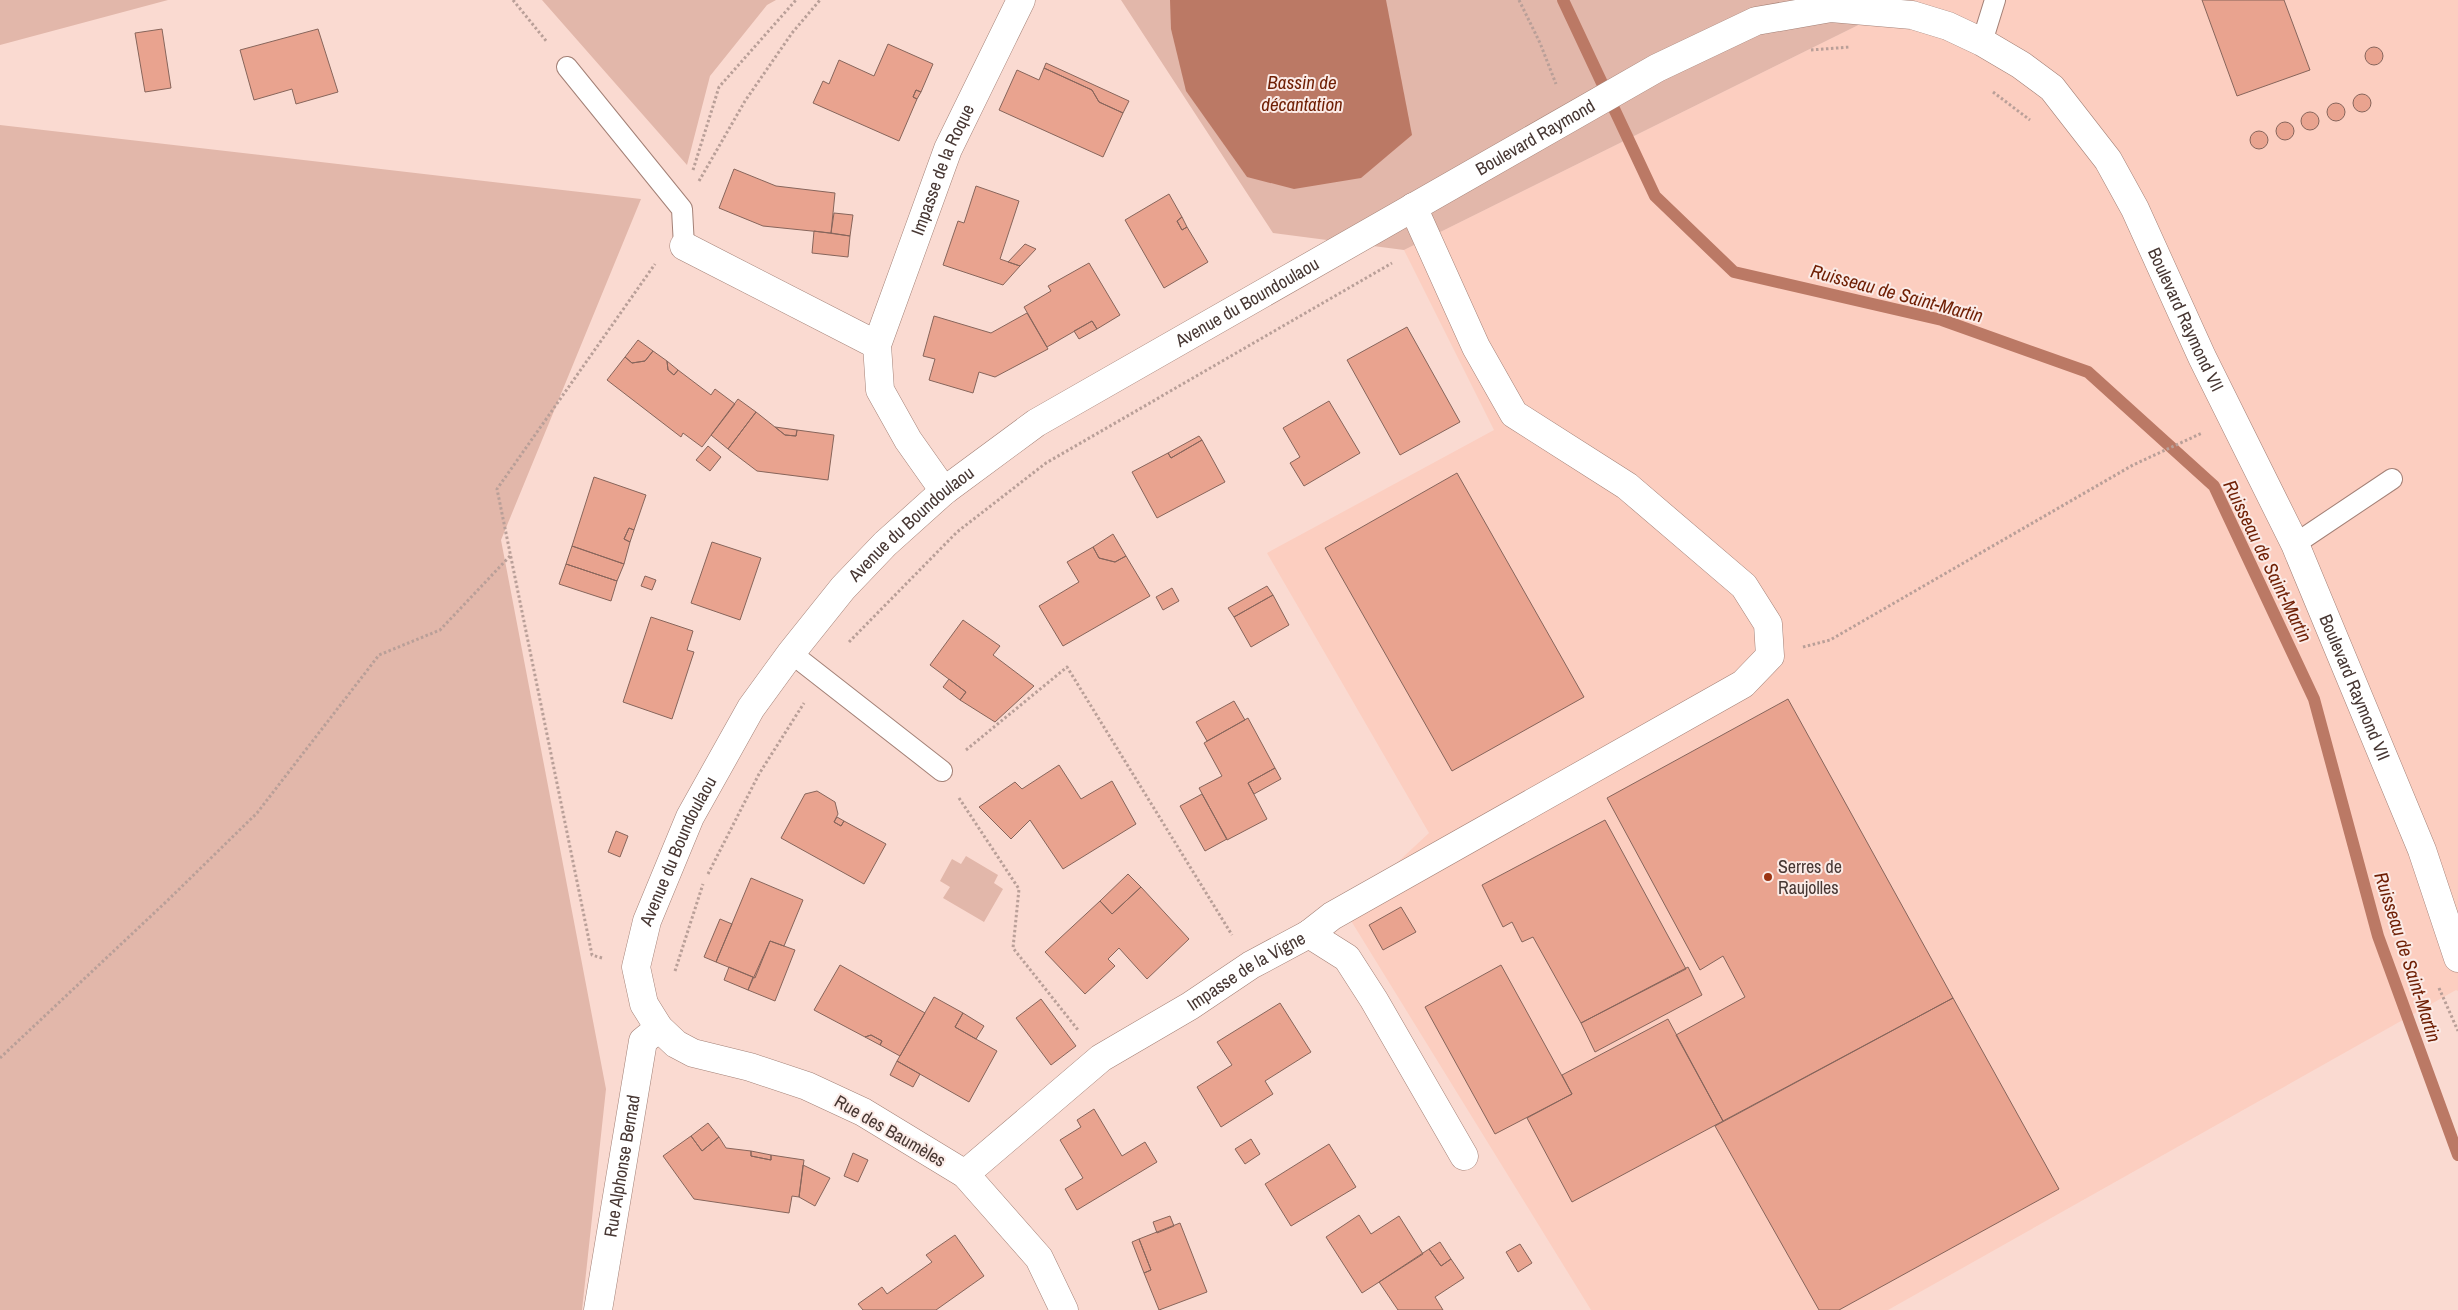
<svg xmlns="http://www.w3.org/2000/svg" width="2458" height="1310" font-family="'Archivo Narrow',sans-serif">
<rect width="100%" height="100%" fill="#fadad1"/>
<path fill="#fccec0" d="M1909,0h549v991l-2,-1 -568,320h-297l-246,-399 84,-78 -162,-280 227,-123 -90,-180z"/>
<path fill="#e2b7aa" d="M0,0h168l-168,45z
M542,0h234l-9,5 -57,71 -23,89z
M1121,0h788l-505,250 -131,-17z
M0,125l641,74 -140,341 105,549 -24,221h-582z
M966,856l32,19 -4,8 9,6 -19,33 -41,-24 7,-11 -10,-6 12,-22 9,5z"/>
<path fill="#bb7965" d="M1170,0h216l26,135 -51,43 -67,11 -47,-12 -61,-86 -15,-62z"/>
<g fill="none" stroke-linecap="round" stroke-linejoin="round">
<path stroke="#bb7965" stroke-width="12" d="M1563,0l92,196 79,76 208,48 146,52 126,114 100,213 64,237 80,219"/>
</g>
<path fill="#e9a38f" stroke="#87655b" d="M2202,0h82l26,70 -73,26z
M162,29l9,59 -26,4 -10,-59z
M318,29l20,63 -42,12 -4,-15 -38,11 -14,-50z
M888,44l45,20 -12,28 -5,-2 -3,7 4,2 -18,42 -86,-38 10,-22 6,3 10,-24 35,16z
M2365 56a9 9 0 1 1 18 0a9 9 0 1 1-18 0Z
M1046,63l83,38 -6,12 -24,-11 -7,-12 -48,-22z
M1044,68l48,22 7,12 24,11 -20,44 -104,-47 18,-40 22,10z
M916,90l5,2 -4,7 -4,-2z
M2353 103a9 9 0 1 1 18 0a9 9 0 1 1-18 0Z
M2327 112a9 9 0 1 1 18 0a9 9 0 1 1-18 0Z
M2301 121a9 9 0 1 1 18 0a9 9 0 1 1-18 0Z
M2276 131a9 9 0 1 1 18 0a9 9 0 1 1-18 0Z
M2250 140a9 9 0 1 1 18 0a9 9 0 1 1-18 0Z
M734,169l42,17 59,7 -4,40 -68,-7 -44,-18z
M976,186l43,15 -19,58 20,7 -17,19 -60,-20 15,-44 6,2z
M1169,194l13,23 -5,4 5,9 5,-3 21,35 -44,26 -39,-68z
M834,213l19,2 -3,21 -19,-3z
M1182,217l5,10 -5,3 -5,-9z
M814,231l36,5 -2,21 -36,-4z
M1025,244l11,5 -16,17 -12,-4z
M1089,263l31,52 -23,14 -5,-8 -45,26 -23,-40 27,-16 -3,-5z
M1027,313l21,36 -53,28 -16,-5 -6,21 -44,-13 6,-21 -12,-3 11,-40 57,17z
M1092,321l5,8 -18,10 -5,-8z
M1407,327l53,95 -60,33 -53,-95z
M638,340l15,11 -8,10 -13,2 -7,-6z
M653,351l14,10 1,9 6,5 4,-5 33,25 4,-6 20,15 -33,43 -19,-14 -2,4 -74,-57 18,-23 7,6 13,-2z
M667,361l11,9 -4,5 -6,-5z
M738,399l18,13 -28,37 -17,-14z
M1329,401l31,52 -56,33 -14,-23 10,-6 -17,-29z
M756,412l29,23 11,1 1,-6 37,5 -6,45 -71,-9 -29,-22z
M775,427l22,3 -1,6 -11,-1z
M1199,436l3,4 -31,18 -3,-5z
M1202,440l23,42 -68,36 -25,-46 36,-19 3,5z
M708,446l13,11 -11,14 -14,-11z
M1457,473l127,224 -132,74 -127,-223z
M594,477l52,18 -12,35 -5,-2 -5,11 6,3 -6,22 -52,-18z
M629,528l5,2 -4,12 -6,-3z
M1113,534l13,22 -11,6 -16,-4 -6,-11z
M712,542l49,16 -21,62 -49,-17z
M572,546l52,18 -7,17 -51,-17z
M1093,547l6,11 16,4 11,-6 24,40 -87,50 -24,-40 40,-24 -12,-20z
M566,564l51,17 -6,20 -52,-17z
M645,576l11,4 -4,10 -11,-4z
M1267,586l6,9 -39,22 -6,-9z
M1172,588l7,13 -16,9 -7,-13z
M1273,595l16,30 -38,22 -17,-30z
M651,617l42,14 -6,19 7,2 -22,67 -49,-17z
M963,620l37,26 -7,9 41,31 -39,36 -35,-22 6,-8 -36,-27z
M949,679l17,13 -6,8 -17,-13z
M1788,699l165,299 -230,123 -47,-86 69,-38 -22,-41 -23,14 -93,-172z
M1234,701l11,19 -38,21 -11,-19z
M1248,718l27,50 -27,15 19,36 -40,21 -28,-52 23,-12 -18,-33z
M1059,765l22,34 31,-18 24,43 -73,45 -33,-49 -19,19 -32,-32 36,-25 7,7z
M1275,768l6,11 -27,15 -6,-11z
M817,791l18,11 3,12 -4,8 7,4 3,-5 42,23 -22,40 -83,-46 24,-44z
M1202,794l25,45 -22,12 -25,-45z
M837,817l7,4 -3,5 -7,-4z
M1605,820l81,149 -105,54 -48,-86 -11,5 -10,-20 -9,5 -21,-42z
M616,831l12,5 -8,21 -12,-5z
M1128,874l13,13 -29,27 -12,-13z
M751,878l52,22 -19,46 -14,-5 -15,37 -39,-16z
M1141,887l48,52 -42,40 -28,-31 -11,11 7,7 -30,28 -40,-42 55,-51 12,13z
M1401,907l15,25 -33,18 -14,-25z
M720,919l12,5 -16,38 -12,-5z
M770,941l25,9 -20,51 -27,-11z
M840,965l85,48 -25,43 -20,-11 2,-4 -11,-6 -6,2 -51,-27z
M1501,965l71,129 -77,40 -70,-127z
M729,967l24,10 -5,13 -24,-10z
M1688,967l14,28 -107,57 -14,-29z
M934,997l29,16 -8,14 42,24 -28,51 -72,-41z
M1953,998l106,191 -220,121h-20l-104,-184z
M1041,999l35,47 -25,19 -35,-47z
M1280,1003l31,49 -46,29 8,13 -52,33 -24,-40 35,-22 -15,-23z
M963,1013l21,13 -8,13 -21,-12z
M1668,1019l55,102 -151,81 -45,-84 45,-24 -10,-19z
M871,1035l11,6 -2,4 -15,-8z
M897,1061l23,13 -7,13 -23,-12z
M1094,1109l28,47 23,-14 12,20 -80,48 -12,-21 18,-11 -23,-38 21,-13 -4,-7z
M708,1123l11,14 -17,14 -11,-15z
M691,1136l11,15 17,-14 7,11 25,3v5l20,4v-5l33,5 -5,37 -7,-1 -3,17 -95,-14 -31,-43z
M1251,1139l9,15 -15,10 -10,-15z
M1329,1144l27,43 -65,39 -26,-42z
M751,1151l20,4v5l-20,-4z
M853,1153l15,7 -10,22 -14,-6z
M803,1165l27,13 -15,28 -16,-9z
M1359,1215l12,19 28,-18 24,38 -61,39 -36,-56z
M1170,1216l4,10 -17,7 -4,-11z
M1180,1223l27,69 -48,18 -15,-37 7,-3 -12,-31z
M955,1235l29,41 -48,34h-73l-5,-6 24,-17 5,7 45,-32 -6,-7z
M1139,1239l12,31 -7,3 -12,-31z
M1440,1242l11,17 -10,7 -12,-17z
M1520,1244l12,19 -14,9 -12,-20z
M1429,1249l12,17 10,-7 13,19 -29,19 8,13h-45l-19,-28z"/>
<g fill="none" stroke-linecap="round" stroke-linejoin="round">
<g stroke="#a38076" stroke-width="22">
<path id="service" d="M1982,42l13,-42
M567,67l115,142 2,37
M2295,544l97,-65
M791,653l151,118"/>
</g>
<g stroke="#a38076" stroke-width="29">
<g id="minor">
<path d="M684,246l193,99"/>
<path id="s1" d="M944,491l-36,-51 -28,-50 -3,-45 71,-196 73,-149"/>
<path d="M1309,934l38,24 27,42 90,156"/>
<path id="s2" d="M965,1174l136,-116 89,-52 61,-41 58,-31 23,-18 411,-232 27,-28 -2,-32 -24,-38 -117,-100 -113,-72 -38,-67 -63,-140"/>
<path id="s3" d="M598,1310l45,-269 16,-13"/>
<path id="s4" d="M1064,1310l-25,-52 -74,-84 -102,-62 -56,-26 -57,-19 -57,-14 -17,-9 -17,-16 -15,-24 -8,-37 11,-46 43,-104 61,-109 40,-55 52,-65 42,-44 59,-53 92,-68 621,-355 99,-47 75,-13 81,7 36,11 34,16 39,23 31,23 56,72 27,49 67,148 93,187 127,306 36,108"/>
</g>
</g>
<path stroke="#b99f98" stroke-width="3" stroke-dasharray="2.5 2.5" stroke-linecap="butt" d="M513,0l34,42
M1519,0l21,43 16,41
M1811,50l39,-3
M1993,92l37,28
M693,170l26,-83 77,-87
M699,181l46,-80 47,-68 28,-33
M849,642l108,-110 89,-69 346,-200
M1803,647l27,-7 303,-175 69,-32
M966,750l101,-83 165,268
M959,798l60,91 -6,59 65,82
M708,874l51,-100 45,-71
M602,958l-10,-3 -95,-466 158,-225
M675,971l28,-87
M2439,988l19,43
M0,1058l168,-158 89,-87 122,-158 61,-25 70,-74"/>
<use href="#service" stroke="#fff" stroke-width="20"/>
<use href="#minor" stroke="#fff" stroke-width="28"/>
</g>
<circle fill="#9b3413" stroke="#fbebe7" stroke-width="2" cx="1768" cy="877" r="5"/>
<g text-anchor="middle" stroke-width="4" stroke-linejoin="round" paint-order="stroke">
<g font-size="18" fill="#473733" stroke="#fbebe7">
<text dy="6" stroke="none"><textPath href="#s4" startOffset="1844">Boulevard Raymond</textPath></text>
<text dy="6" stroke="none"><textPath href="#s1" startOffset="352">Impasse de la Roque</textPath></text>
<text dy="6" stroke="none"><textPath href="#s4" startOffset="1512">Avenue du Boundoulaou</textPath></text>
<text dy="6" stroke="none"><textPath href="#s4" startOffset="2679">Boulevard Raymond VII</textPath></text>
<text dy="6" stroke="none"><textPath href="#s4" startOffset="1108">Avenue du Boundoulaou</textPath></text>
<text dy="6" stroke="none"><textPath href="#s4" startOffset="3084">Boulevard Raymond VII</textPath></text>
<text dy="6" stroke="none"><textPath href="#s4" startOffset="702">Avenue du Boundoulaou</textPath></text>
<text dy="6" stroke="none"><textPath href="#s2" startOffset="348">Impasse de la Vigne</textPath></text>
<text transform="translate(890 1131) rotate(30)" y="6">Rue des Baumèles</text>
<text dy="6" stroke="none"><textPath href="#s3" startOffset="146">Rue Alphonse Bernad</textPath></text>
</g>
<g font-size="18" fill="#473733" stroke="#fbebe7" text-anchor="start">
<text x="1778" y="873">Serres de<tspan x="1778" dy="21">Raujolles</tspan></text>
</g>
<g font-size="19" font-style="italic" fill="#6f1f04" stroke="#fbebe7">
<text x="1302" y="89">Bassin de<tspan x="1302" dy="22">décantation</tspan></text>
<text transform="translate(1897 293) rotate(15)" y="7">Ruisseau de Saint-Martin</text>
<text transform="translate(2268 561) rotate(64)" y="7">Ruisseau de Saint-Martin</text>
<text transform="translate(2408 957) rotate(72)" y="7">Ruisseau de Saint-Martin</text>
</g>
</g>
</svg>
